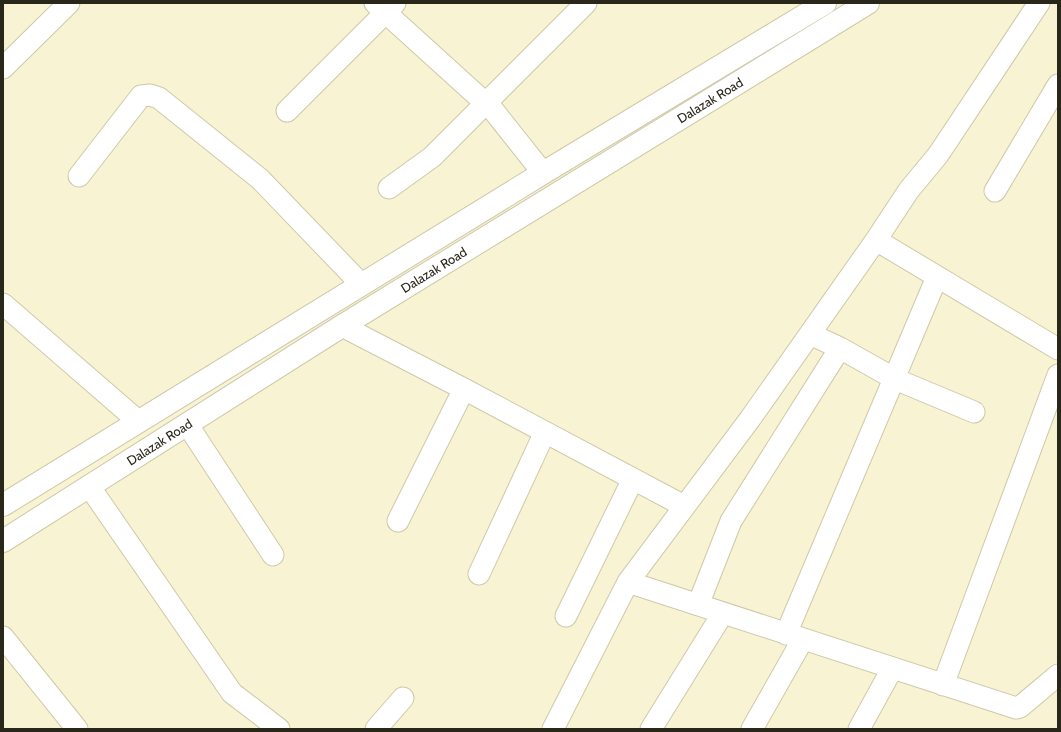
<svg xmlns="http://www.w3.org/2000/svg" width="1061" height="732" font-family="Cabin,sans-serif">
<rect width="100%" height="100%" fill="#f8f3d2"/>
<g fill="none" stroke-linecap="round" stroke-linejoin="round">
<g stroke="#cec9a9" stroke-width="23">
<path id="minor" d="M375,3l118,107 50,63
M3,68l66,-65
M287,111l108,-108
M79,176l62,-80 9,-1 9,3 101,81 101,105
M389,188l43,-31 154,-154
M995,191l63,-106
M876,240l182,109
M3,304l135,117
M342,326l122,63 220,117
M810,334l30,14 55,31 79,33
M187,424l86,131
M89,486l143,207 47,36
M398,521l66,-132
M479,574l66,-142
M628,582l388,126 4,-1 38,-32
M698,605l33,-84 109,-173
M566,616l67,-137
M786,634l151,-357
M3,637l74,92
M943,685l115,-310
M376,729l27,-31
M553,729l75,-147 122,-163 126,-179 33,-50 29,-35 101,-152
M651,729l72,-116
M752,729l51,-90
M859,729l33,-60"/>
</g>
<g stroke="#cec9a9" stroke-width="24">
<g id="primary">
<path d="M3,505l540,-332 282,-170"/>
<path id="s1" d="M3,541l339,-215 526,-323"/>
</g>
</g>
<use href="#minor" stroke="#fff" stroke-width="21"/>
<use href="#primary" stroke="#fff" stroke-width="22"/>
</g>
<g text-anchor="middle" stroke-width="3" stroke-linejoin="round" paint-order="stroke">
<g font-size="13" fill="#29261a" stroke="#fff">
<text dy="5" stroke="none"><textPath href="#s1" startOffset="833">Dalazak Road</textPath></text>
<text dy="5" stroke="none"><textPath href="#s1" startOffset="509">Dalazak Road</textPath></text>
<text dy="5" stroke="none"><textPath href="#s1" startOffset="185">Dalazak Road</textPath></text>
</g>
</g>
<rect width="1061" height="732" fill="none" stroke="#29261a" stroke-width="8"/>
</svg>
